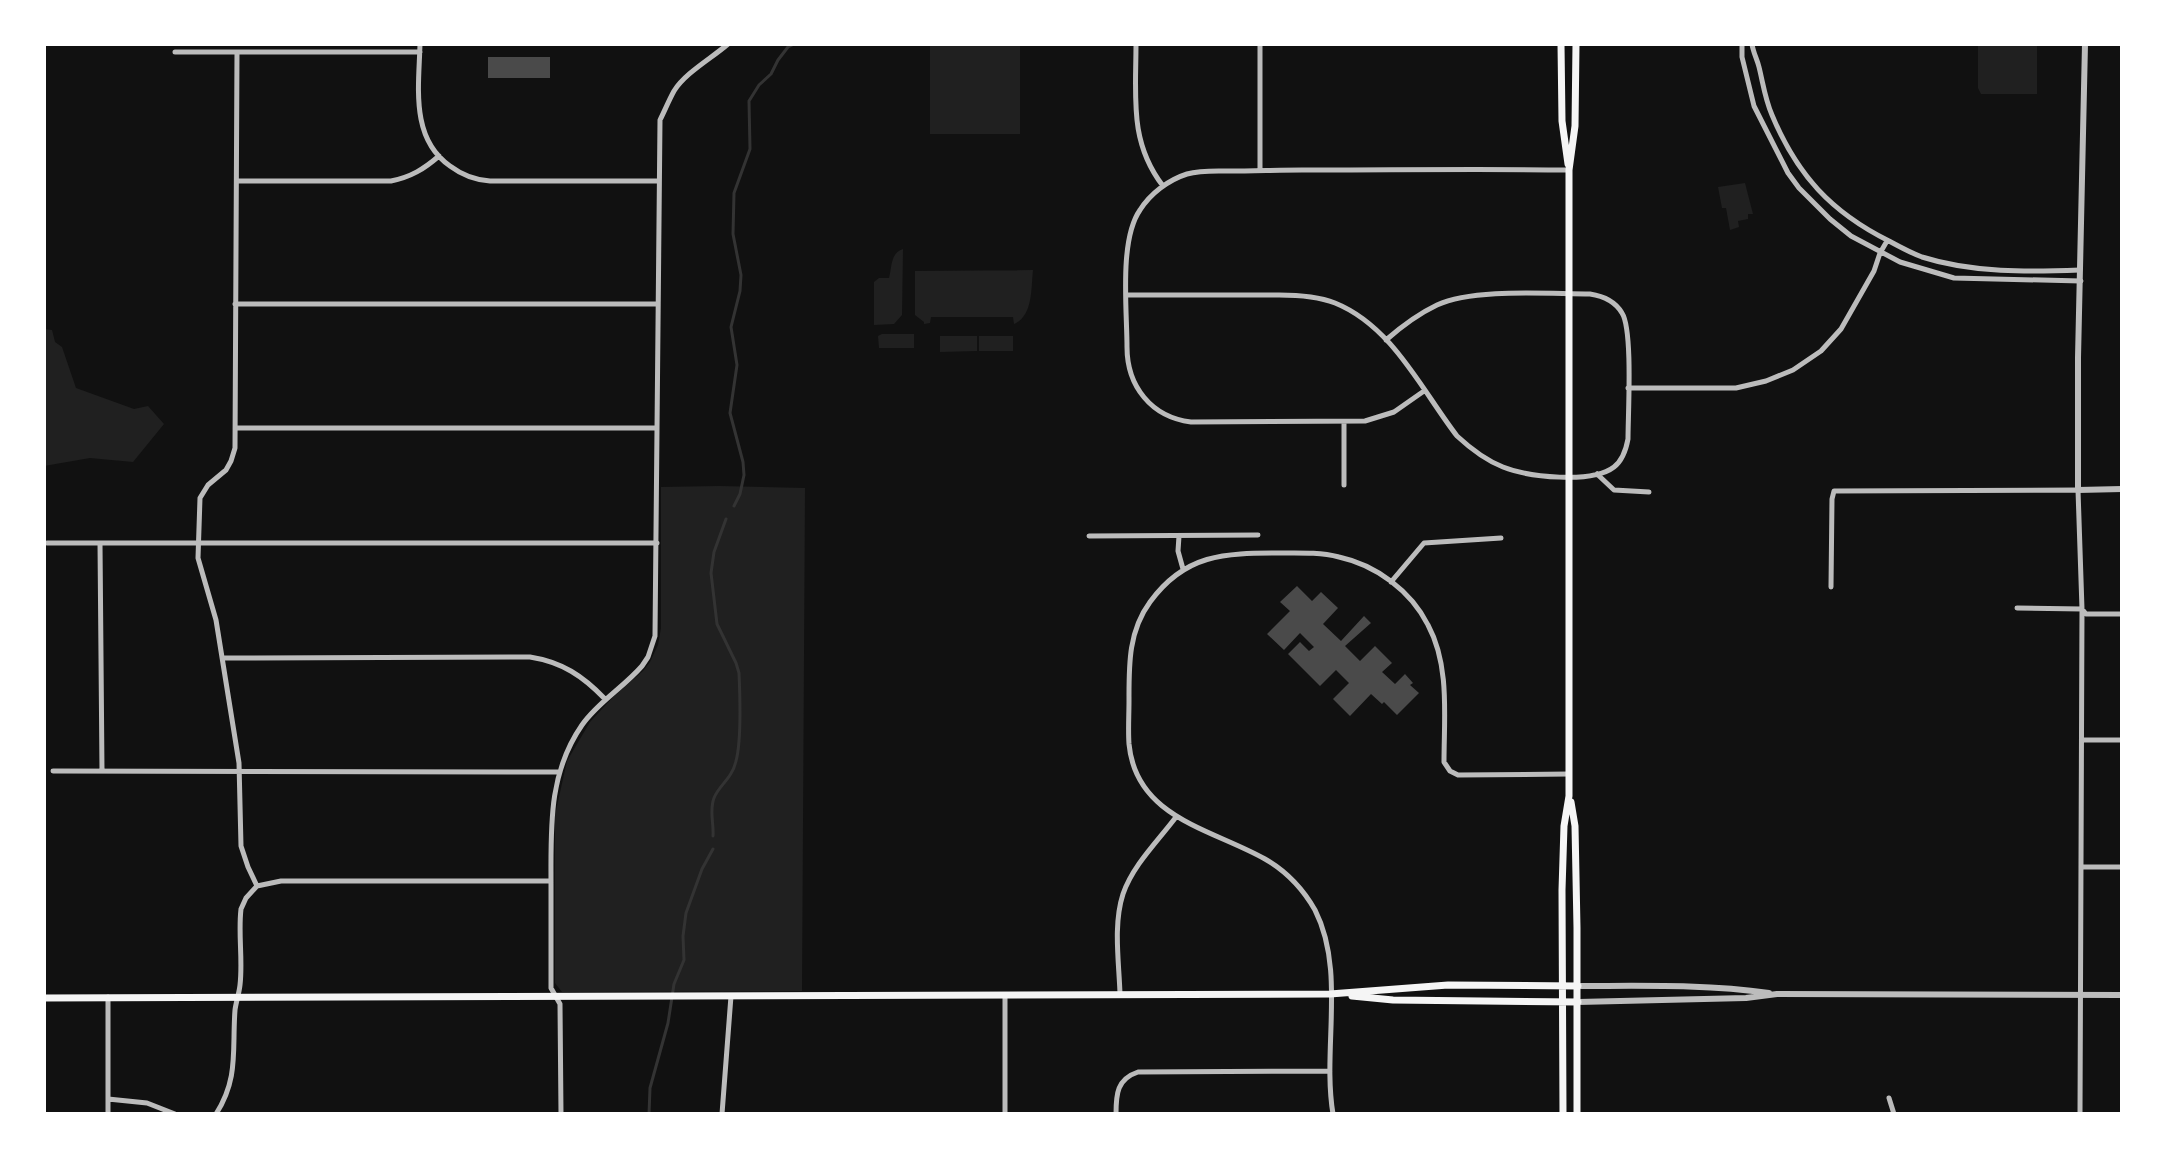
<svg xmlns="http://www.w3.org/2000/svg" width="2166" height="1158" font-family="Figtree,sans-serif">
<rect width="100%" height="100%" fill="#111"/>
<path fill="#202020" d="M930,44h90v90h-90z
M1978,44h59v50h-56l-3,-6z
M1745,183l8,31h-5v5l-10,2 1,6 -9,3 -4,-22h-4l-4,-21z
M903,249l-1,66 -8,9 -20,1v-43l5,-4h10c3,-10 1,-25 14,-29z
M1033,270c-2,19 0,46 -19,54l-1,-7h-82l-1,6 -6,1v-2l-9,-7v-44z
M44,329l8,1 3,12 7,5 14,41 58,21 14,-3 16,18 -31,38 -43,-4 -46,8z
M882,334h32v14h-35l-1,-12z
M940,336h37v15l-37,1z
M979,336h34v15h-34z
M719,486l86,2 -3,503 -240,1 -7,-9v-168l12,-54 23,-39 24,-26 29,-25 7,-9 8,-17 3,-17v-141z"/>
<g fill="none" stroke-linecap="round" stroke-linejoin="round">
<path stroke="#333" stroke-width="3" d="M734,506l6,-12 4,-19 -1,-13 -13,-49 7,-48 -6,-38 9,-36 1,-16 -8,-41 1,-41 16,-44 -1,-48 10,-16 12,-11 7,-14 10,-13 6,-3
M713,836c1,-13 -4,-25 1,-38 5,-13 18,-19 22,-37 6,-22 4,-65 3,-88l-3,-10 -19,-39 -6,-51 3,-21 12,-33
M649,1114l1,-26 18,-65 6,-39 10,-24 -1,-24 3,-23 16,-44 11,-20"/>
</g>
<path fill="#4a4a4a" d="M488,57h62v21h-62z
M1297,586l15,15 9,-9 17,16 -15,16 18,17 23,-25 7,7 -26,23 15,15 15,-15 17,17 -10,9 13,12 10,-10 8,9 -3,2 9,8 -22,22 -13,-13 -2,2 -11,-10 -21,22 -17,-17 16,-16 -13,-13 -16,16 -32,-32 12,-12 9,9 5,-4 -14,-14 -16,17 -17,-16 23,-23 -10,-9z"/>
<g fill="none" stroke-linecap="round" stroke-linejoin="round">
<path stroke="#bcbcbc" stroke-width="5" d="M420,44c-1,42 -10,94 30,122 12,9 24,14 40,15h169
M1136,44c0,53 -7,98 27,142
M1260,44v126
M1742,44v13l12,49 34,67 11,15 31,31 21,17 49,26 54,16 127,3
M1752,44c1,8 5,15 7,23 4,16 6,32 13,48 25,60 59,97 117,126 11,6 22,12 33,16 50,16 107,15 158,13
M175,52h245
M237,52l-2,396 -4,13 -5,9 -18,15 -8,13 -2,60 18,62 23,143 2,83 7,21 9,19
M237,181h154c20,-4 33,-12 48,-25
M1127,295h152c19,0 38,1 56,8 57,23 86,86 122,133 14,13 28,24 46,31 25,10 89,17 111,0 9,-7 12,-17 14,-28 0,-25 5,-109 -6,-126 -7,-12 -19,-17 -32,-19 -42,0 -116,-6 -153,11 -19,9 -35,21 -51,35
M235,304h423
M1628,388h108l30,-7 27,-11 28,-19 20,-22 33,-58 6,-18 7,-12
M1424,391l-30,21 -29,9 -174,1c-40,-5 -64,-36 -64,-75 0,-37 -8,-107 13,-137 10,-16 28,-30 47,-36 14,-4 29,-3 42,-3 25,0 49,-1 73,-1 89,0 178,-1 267,0
M1344,422v63
M235,428h422
M1597,474l17,16 35,2
M1089,536l169,-1
M1179,536l-1,15 5,18
M47,543h610
M100,543l2,228
M1391,582l33,-39 77,-5
M1831,587l1,-88 2,-8 244,-1 4,119 -2,505
M2017,608l65,1 4,5h36
M222,658l308,-1c32,5 53,19 75,42
M2082,740h40
M53,771l506,1
M2081,867h41
M257,886l24,-5h270
M1120,994c-1,-32 -7,-69 3,-100 10,-29 35,-53 53,-77
M1005,996v118
M1889,1098l5,16
M108,1099l39,4 28,11
M108,1114v-117
M216,1114c23,-36 16,-64 19,-104 1,-8 4,-16 5,-25 3,-25 -2,-51 1,-76l5,-11 11,-12
M561,1114l-1,-110 -9,-16c0,-35 0,-69 0,-104 0,-56 -3,-110 31,-159 16,-23 42,-38 60,-59l6,-9 7,-21 5,-516c5,-10 9,-20 14,-29 11,-18 38,-33 54,-47
M722,1114l9,-118
M1116,1114c0,-20 1,-35 22,-42l192,-1
M1333,1114c-11,-65 13,-143 -18,-204 -12,-21 -29,-39 -50,-51 -53,-30 -129,-41 -136,-115 -1,-14 0,-29 0,-43 0,-35 -1,-69 21,-99 35,-48 74,-49 129,-49 20,0 40,-1 60,4 37,8 72,34 89,68 22,41 16,91 16,137l6,9 8,4 111,-1"/>
<path stroke="#bcbcbc" stroke-width="6" d="M2085,44l-7,314v132l44,-1
M1578,986c64,0 128,-2 191,7
M1578,1002l168,-4 31,-4 345,1"/>
<path stroke="#f5f5f5" stroke-width="7" d="M1561,44l1,77 6,43
M1571,802l4,24 2,102v186
M1352,996l41,4 185,2
M44,998l1286,-4 118,-9 130,1
M1563,1114l-1,-224 2,-64 5,-30v-626l6,-44 1,-82"/>
</g>
<rect width="2166" height="1158" fill="none" stroke="#ffffff" stroke-width="92"/>
</svg>
